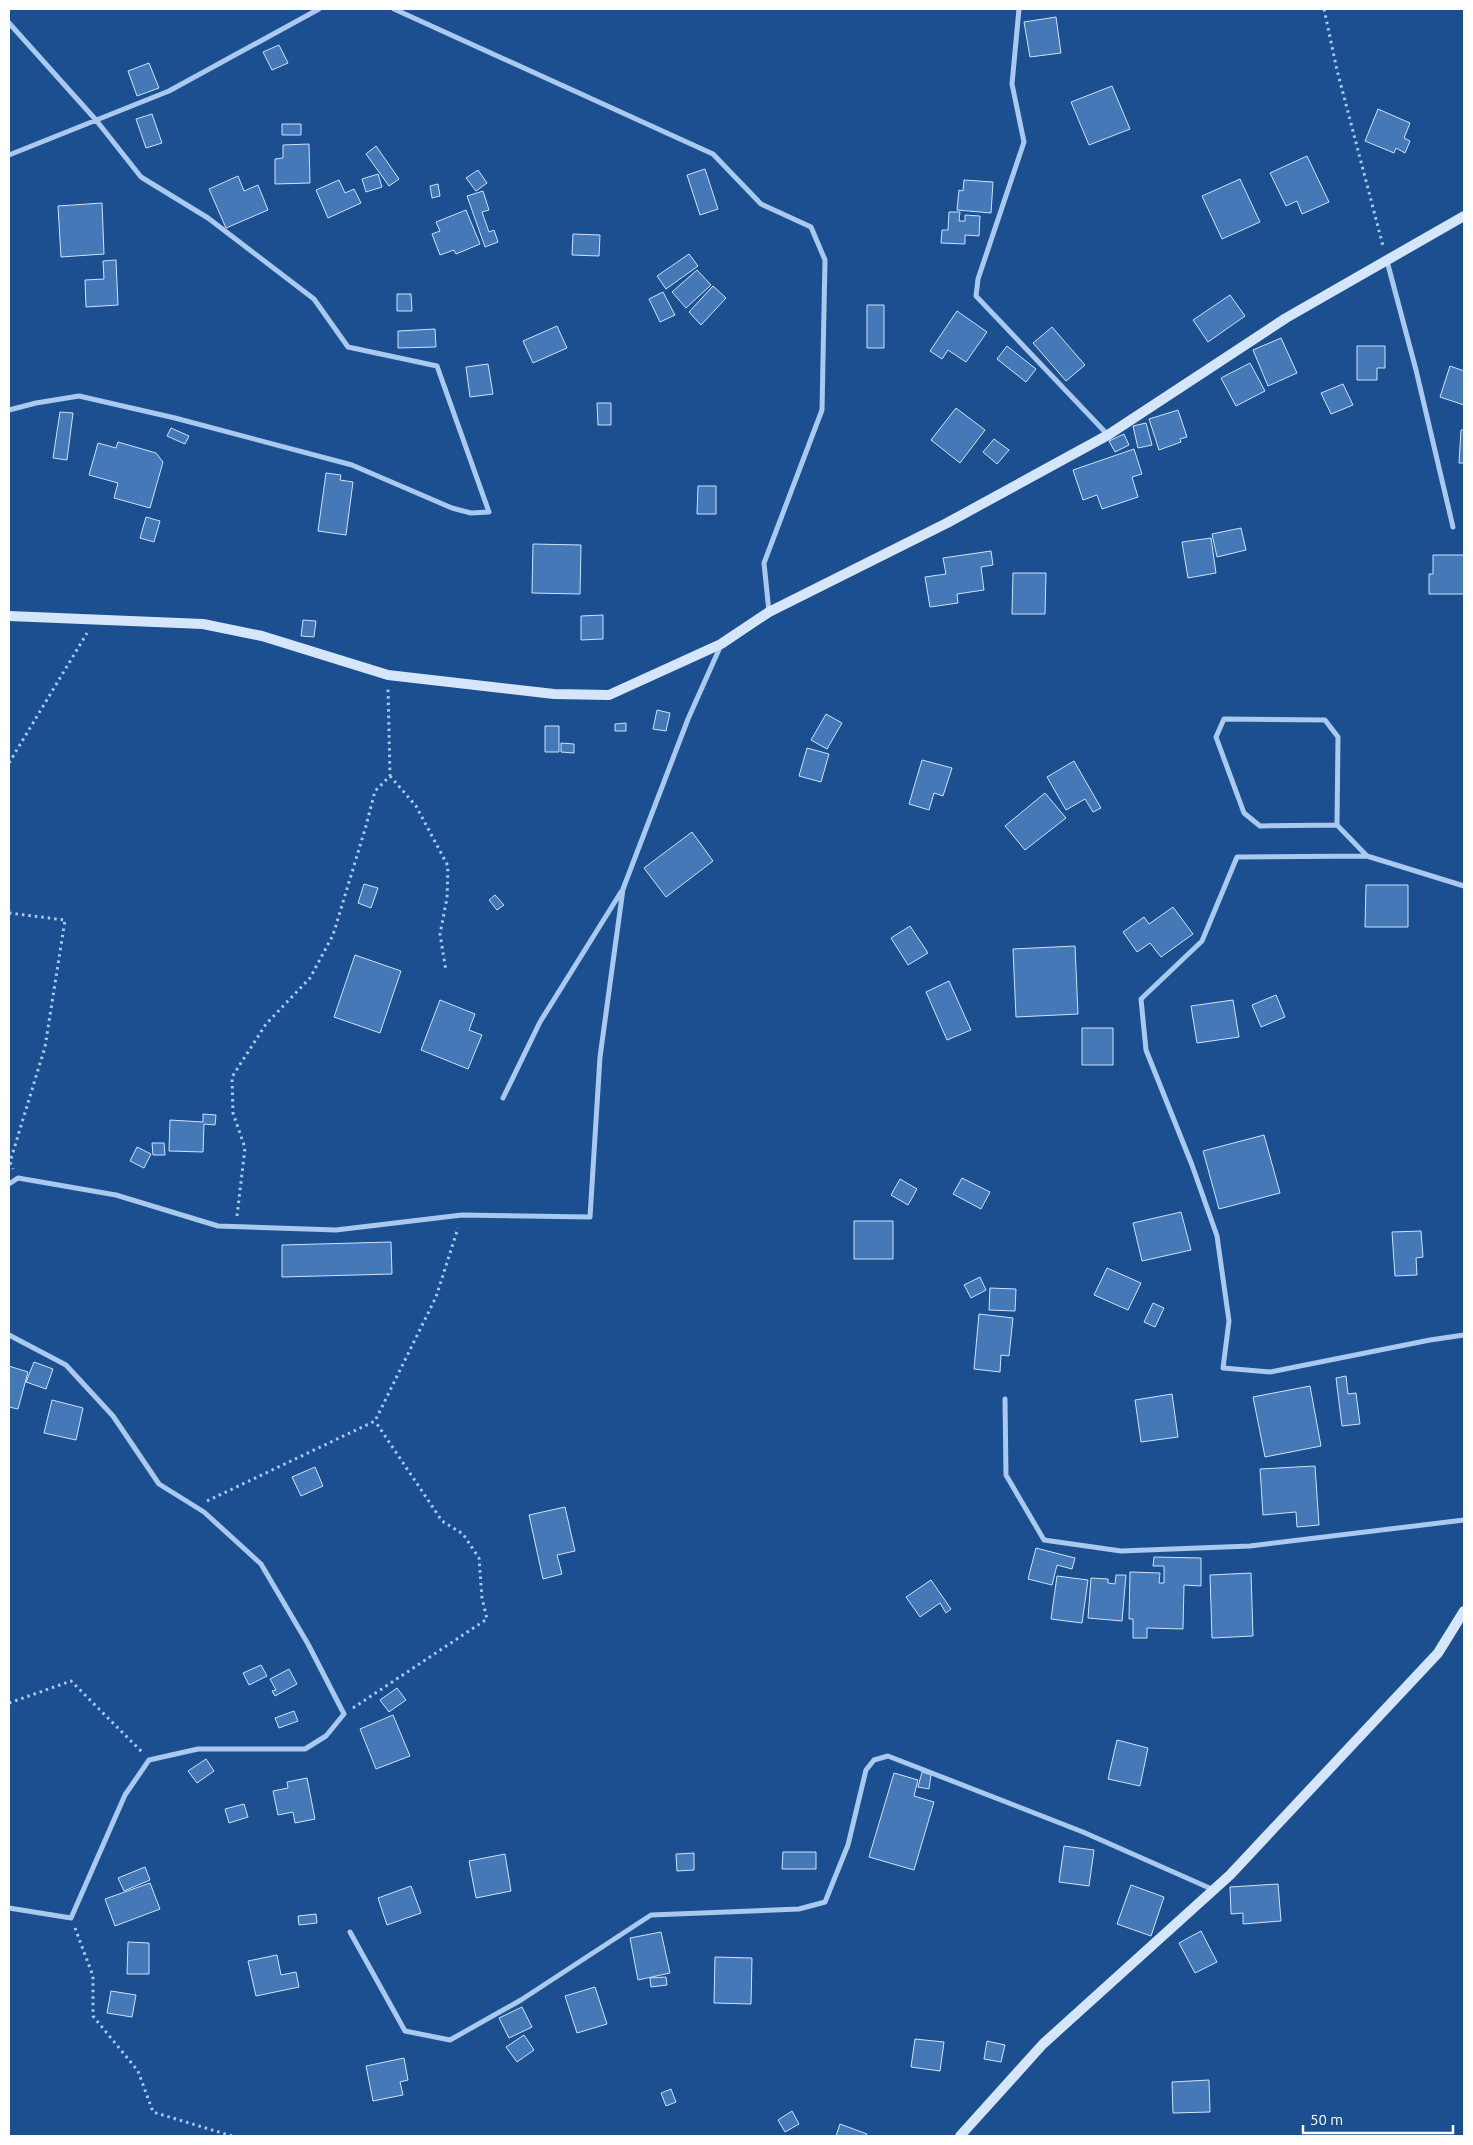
<svg xmlns="http://www.w3.org/2000/svg" width="1473" height="2145" font-family="Ubuntu,sans-serif">
<rect width="100%" height="100%" fill="#1b4f8f"/>
<path fill="#4478b7" stroke="#cfe3fa" d="M1056,17l5,36 -31,4 -6,-35z
M279,45l9,18 -16,7 -9,-18z
M149,63l10,25 -22,8 -9,-25z
M1112,86l18,43 -41,16 -18,-43z
M1378,109l32,14 -6,15 6,3 -5,12 -9,-5 -2,5 -29,-12z
M152,114l10,29 -16,5 -10,-29z
M282,124h19v11h-19z
M309,144l1,39 -35,1v-25l8,-1v-13z
M376,146l23,33 -10,7 -23,-32z
M1307,156l22,46 -27,12 -5,-13 -11,5 -16,-33z
M705,169l13,40 -18,6 -13,-40z
M478,170l9,13 -11,8 -10,-13z
M378,174l4,13 -16,5 -4,-13z
M238,176l6,15 14,-6 10,25 -42,18 -17,-39z
M1240,179l20,43 -38,17 -20,-43z
M339,180l6,13 9,-4 7,14 -33,15 -12,-28z
M964,180l29,2 -2,31 -34,-3 2,-20 4,1z
M438,184l2,12 -8,2 -2,-12z
M483,191l6,19 -7,2 7,20 5,-2 4,12 -13,5 -18,-51z
M102,203l2,51 -43,3 -3,-51z
M466,210l14,34 -24,10 -2,-4 -14,5 -8,-21 8,-3 -4,-9z
M949,212h11l-1,9h6v-6l15,1 -1,20 -14,-1v9l-24,-1 1,-13h6z
M573,234l27,1 -1,21 -27,-1z
M689,254l9,12 -32,23 -9,-13z
M116,260l2,45 -32,2 -1,-27 19,-1 -1,-18z
M697,270l14,15 -25,23 -14,-16z
M713,286l13,12 -25,27 -12,-13z
M663,292l12,23 -15,7 -11,-23z
M397,294h14l1,17h-15z
M1230,295l15,21 -37,26 -15,-22z
M867,305h17v43h-17z
M957,311l30,21 -21,30 -18,-12 -6,9 -12,-8z
M557,326l10,22 -34,15 -10,-22z
M1052,327l33,38 -19,16 -33,-38z
M435,329l1,18 -38,1v-17z
M1281,338l16,35 -29,13 -15,-36z
M1007,346l29,23 -10,13 -29,-23z
M1357,346h28v22h-8v12h-20z
M1250,363l15,28 -29,15 -15,-28z
M488,364l5,30 -23,3 -4,-30z
M1450,366l14,5v34l-24,-8z
M1343,384l10,21 -22,9 -10,-21z
M597,403h14v22h-13z
M956,408l29,22 -25,33 -29,-23z
M1178,410l9,27 -7,2 1,3 -22,8 -10,-31z
M60,412l13,1 -6,47 -14,-2z
M1146,423l6,22 -14,3 -5,-22z
M171,428l18,8 -4,8 -18,-8z
M1461,430h3v33h-5z
M1124,434l5,11 -14,7 -6,-11z
M994,439l15,11 -12,14 -14,-12z
M118,442l38,11 7,9 -13,46 -36,-10 4,-15 -29,-8 9,-32 18,5z
M1134,449l8,25 -10,3 6,20 -36,12 -5,-14 -14,5 -10,-30z
M326,473l15,2 -1,5 13,2 -7,53 -28,-4z
M698,486h18v28h-19z
M146,517l14,4 -6,21 -14,-4z
M1241,528l5,22 -29,7 -5,-23z
M1211,538l5,35 -28,5 -6,-36z
M533,544l48,1 -1,49 -48,-1z
M991,551l2,14 -12,2 3,23 -27,4 1,9 -28,4 -5,-30 21,-3 -3,-16z
M1433,555h31v39h-35v-20h4z
M1013,573h33l-1,41h-33z
M603,615v24l-22,1v-24z
M303,620l13,1 -2,16 -13,-1z
M657,710l13,3 -4,18 -13,-2z
M826,714l16,9 -15,26 -16,-9z
M626,723v8h-11v-7z
M545,726h14v26h-14z
M561,743l13,1v9l-13,-1z
M807,748l22,6 -8,28 -22,-6z
M922,760l30,8 -9,28 -9,-3 -5,17 -20,-6z
M1074,761l27,47 -8,4 -8,-13 -19,11 -19,-33z
M1045,793l21,25 -41,32 -20,-24z
M692,832l21,29 -47,36 -22,-29z
M364,884l14,4 -7,20 -13,-5z
M1366,885h42v42h-43z
M495,895l9,10 -7,5 -8,-10z
M1173,907l20,27 -32,23 -11,-14 -13,9 -14,-20 21,-15 5,7z
M910,926l18,27 -20,12 -17,-27z
M1075,946l3,68 -62,3 -3,-68z
M355,955l46,16 -21,62 -46,-16z
M949,981l22,49 -24,10 -21,-48z
M1276,995l9,22 -24,10 -9,-22z
M440,1000l35,14 -6,16 13,5 -14,34 -47,-19z
M1233,1000l6,37 -42,6 -6,-37z
M1082,1028h31v37h-31z
M203,1114l13,1 -1,10 -11,-1 -1,28 -34,-1 1,-31 33,2z
M1264,1135l16,58 -61,16 -16,-58z
M152,1143h12l1,12h-12z
M137,1147l14,7 -7,14 -14,-7z
M962,1178l28,14 -9,17 -28,-15z
M900,1179l17,10 -9,16 -17,-10z
M1181,1212l10,38 -49,11 -9,-38z
M854,1221h39v38h-39z
M1421,1231l2,26 -7,1 1,17 -22,1 -3,-44z
M391,1242l1,32 -110,3v-32z
M1107,1268l34,15 -13,27 -34,-15z
M980,1277l6,13 -15,8 -7,-13z
M990,1288l26,1 -1,22 -26,-1z
M1153,1303l11,5 -9,19 -11,-5z
M979,1314l34,4 -4,38 -8,-1 -1,17 -26,-3z
M34,1362l19,7 -7,20 -20,-7z
M9,1366l19,6 -10,37 -9,-2z
M1346,1376l2,18 8,-1 4,31 -18,2 -6,-48z
M1310,1386l11,60 -56,11 -12,-60z
M1172,1394l6,43 -37,5 -6,-42z
M52,1400l31,8 -7,32 -32,-7z
M1315,1466l4,59 -22,2 -1,-15 -33,3 -3,-46z
M315,1467l8,19 -22,10 -9,-19z
M565,1507l10,44 -18,4 5,19 -19,5 -14,-64z
M1036,1548l39,10 -3,11 -15,-4 -5,20 -24,-6z
M1154,1557l47,1v28l-17,-1 -1,44 -36,-1v10h-14v-19h-4l1,-47 30,1 -1,10h5v-17h-11z
M1251,1573l2,63 -41,2 -2,-63z
M1116,1575h10l-4,46 -34,-3 3,-40 17,1v4l7,1z
M1057,1576l31,4 -6,43 -31,-4z
M931,1580l20,29 -5,4 -6,-10 -20,14 -14,-20z
M261,1665l6,11 -18,9 -6,-12z
M289,1669l8,15 -22,12 -3,-5 4,-1 -6,-11z
M397,1688l9,12 -17,12 -9,-12z
M294,1711l4,10 -19,7 -4,-10z
M393,1715l17,41 -34,13 -16,-40z
M1117,1740l31,8 -8,38 -32,-7z
M206,1759l8,12 -17,12 -9,-12z
M922,1772l9,3 -2,14 -11,-2z
M894,1773l24,7 -4,16 20,6 -20,68 -45,-13z
M307,1778l8,41 -20,4 -2,-11 -15,3 -5,-24 15,-3 -1,-6z
M244,1804l4,13 -19,6 -4,-14z
M1064,1846l30,4 -5,36 -30,-4z
M783,1852h33v17h-34z
M694,1853v17l-17,1 -1,-17z
M505,1854l6,37 -35,7 -7,-37z
M145,1867l5,13 -26,11 -6,-13z
M150,1883l10,26 -45,17 -10,-27z
M1278,1884l3,37 -38,3v-11l-12,1 -1,-27z
M1131,1885l33,12 -13,39 -34,-12z
M411,1886l10,27 -34,12 -9,-27z
M316,1914l1,9 -18,2 -1,-9z
M1201,1931l16,31 -22,11 -16,-30z
M661,1932l9,41 -32,7 -8,-42z
M128,1942l21,1v31h-22z
M277,1955l4,20 15,-3 3,15 -43,9 -8,-35z
M715,1957l37,1 -1,46 -37,-1z
M666,1977l1,8 -16,2 -1,-9z
M595,1987l12,37 -30,9 -12,-37z
M111,1991l25,4 -4,22 -25,-4z
M522,2007l10,20 -23,11 -10,-20z
M524,2035l10,15 -17,12 -11,-15z
M915,2039l29,3 -4,29 -29,-4z
M987,2041l18,4 -4,17 -17,-3z
M404,2058l4,22 -8,2 3,13 -30,6 -7,-35z
M1209,2080l1,32 -37,1 -1,-31z
M671,2089l5,13 -10,4 -5,-13z
M792,2111l7,13 -14,8 -7,-12z
M840,2124l27,10 -1,2h-30z"/>
<g fill="none" stroke-linecap="round" stroke-linejoin="round">
<path stroke="#a9c9ee" stroke-width="3" stroke-dasharray="2.5 4" stroke-linecap="butt" d="M1324,9l13,61 46,176
M9,763l78,-130
M390,776l26,30 32,60 -1,32 -7,36 6,37
M9,913l56,7 -20,127 -35,115 3,7
M237,1216l8,-68 -12,-35 -1,-36 34,-53 44,-46 23,-43 33,-109 9,-35 15,-15 -2,-88
M207,1501l168,-80 61,-124 22,-69
M9,1703l62,-22 71,71
M353,1708l134,-89 -5,-21 -3,-40 -16,-24 -21,-13 -67,-100
M75,1928l18,48v40l45,55 15,41 79,24"/>
<path stroke="#a9c9ee" stroke-width="5" d="M394,9l319,145 48,50 50,23 14,33 -3,150 -58,153 5,49
M1019,9l-7,75 12,58 -46,137 -2,17 132,139
M9,23l87,97 45,57 67,41 106,81 34,48 89,19 52,146 -18,1 -19,-5 -100,-43 -177,-47 -96,-22 -43,7 -27,7
M9,155l160,-64 150,-82
M1387,261l29,109 37,157
M1337,825l-77,1 -16,-13 -28,-76 8,-18 101,1 13,17 -1,88 30,31
M1464,886l-97,-30 -130,1 -35,84 -61,58 5,51 46,115 25,71 12,85 -6,47 47,4 160,-32 34,-5
M503,1098l37,-76 81,-130
M9,1184l9,-6 98,17 102,31 118,4 126,-15 128,2 10,-160 23,-168 65,-170 33,-74
M9,1335l57,30 47,51 46,68 45,28 57,52 47,80 36,70 -18,22 -21,13h-107l-49,11 -24,35 -54,123 -62,-10
M1005,1399l1,76 38,65 77,11 129,-5 214,-26
M350,1932l55,99 45,9 71,-40 130,-85 148,-6 26,-7 23,-57 18,-75 8,-10 14,-4 195,76 131,58"/>
<path stroke="#d6e6fa" stroke-width="10" d="M9,616l194,8 59,12 126,39 166,19 55,1 112,-51 48,-32 178,-89 161,-88 178,-117 178,-102
M960,2136l83,-92 187,-169 208,-222 26,-42"/>
</g>
<rect width="1473" height="2145" fill="none" stroke="#ffffff" stroke-width="20"/>
<path d="M1303 2125v8h150v-8" fill="none" stroke="#ffffff" stroke-width="2.5"/>
<text x="1310" y="2125" font-size="15" fill="#ffffff" stroke="#1b4f8f" stroke-width="4" paint-order="stroke">50 m</text>
</svg>
